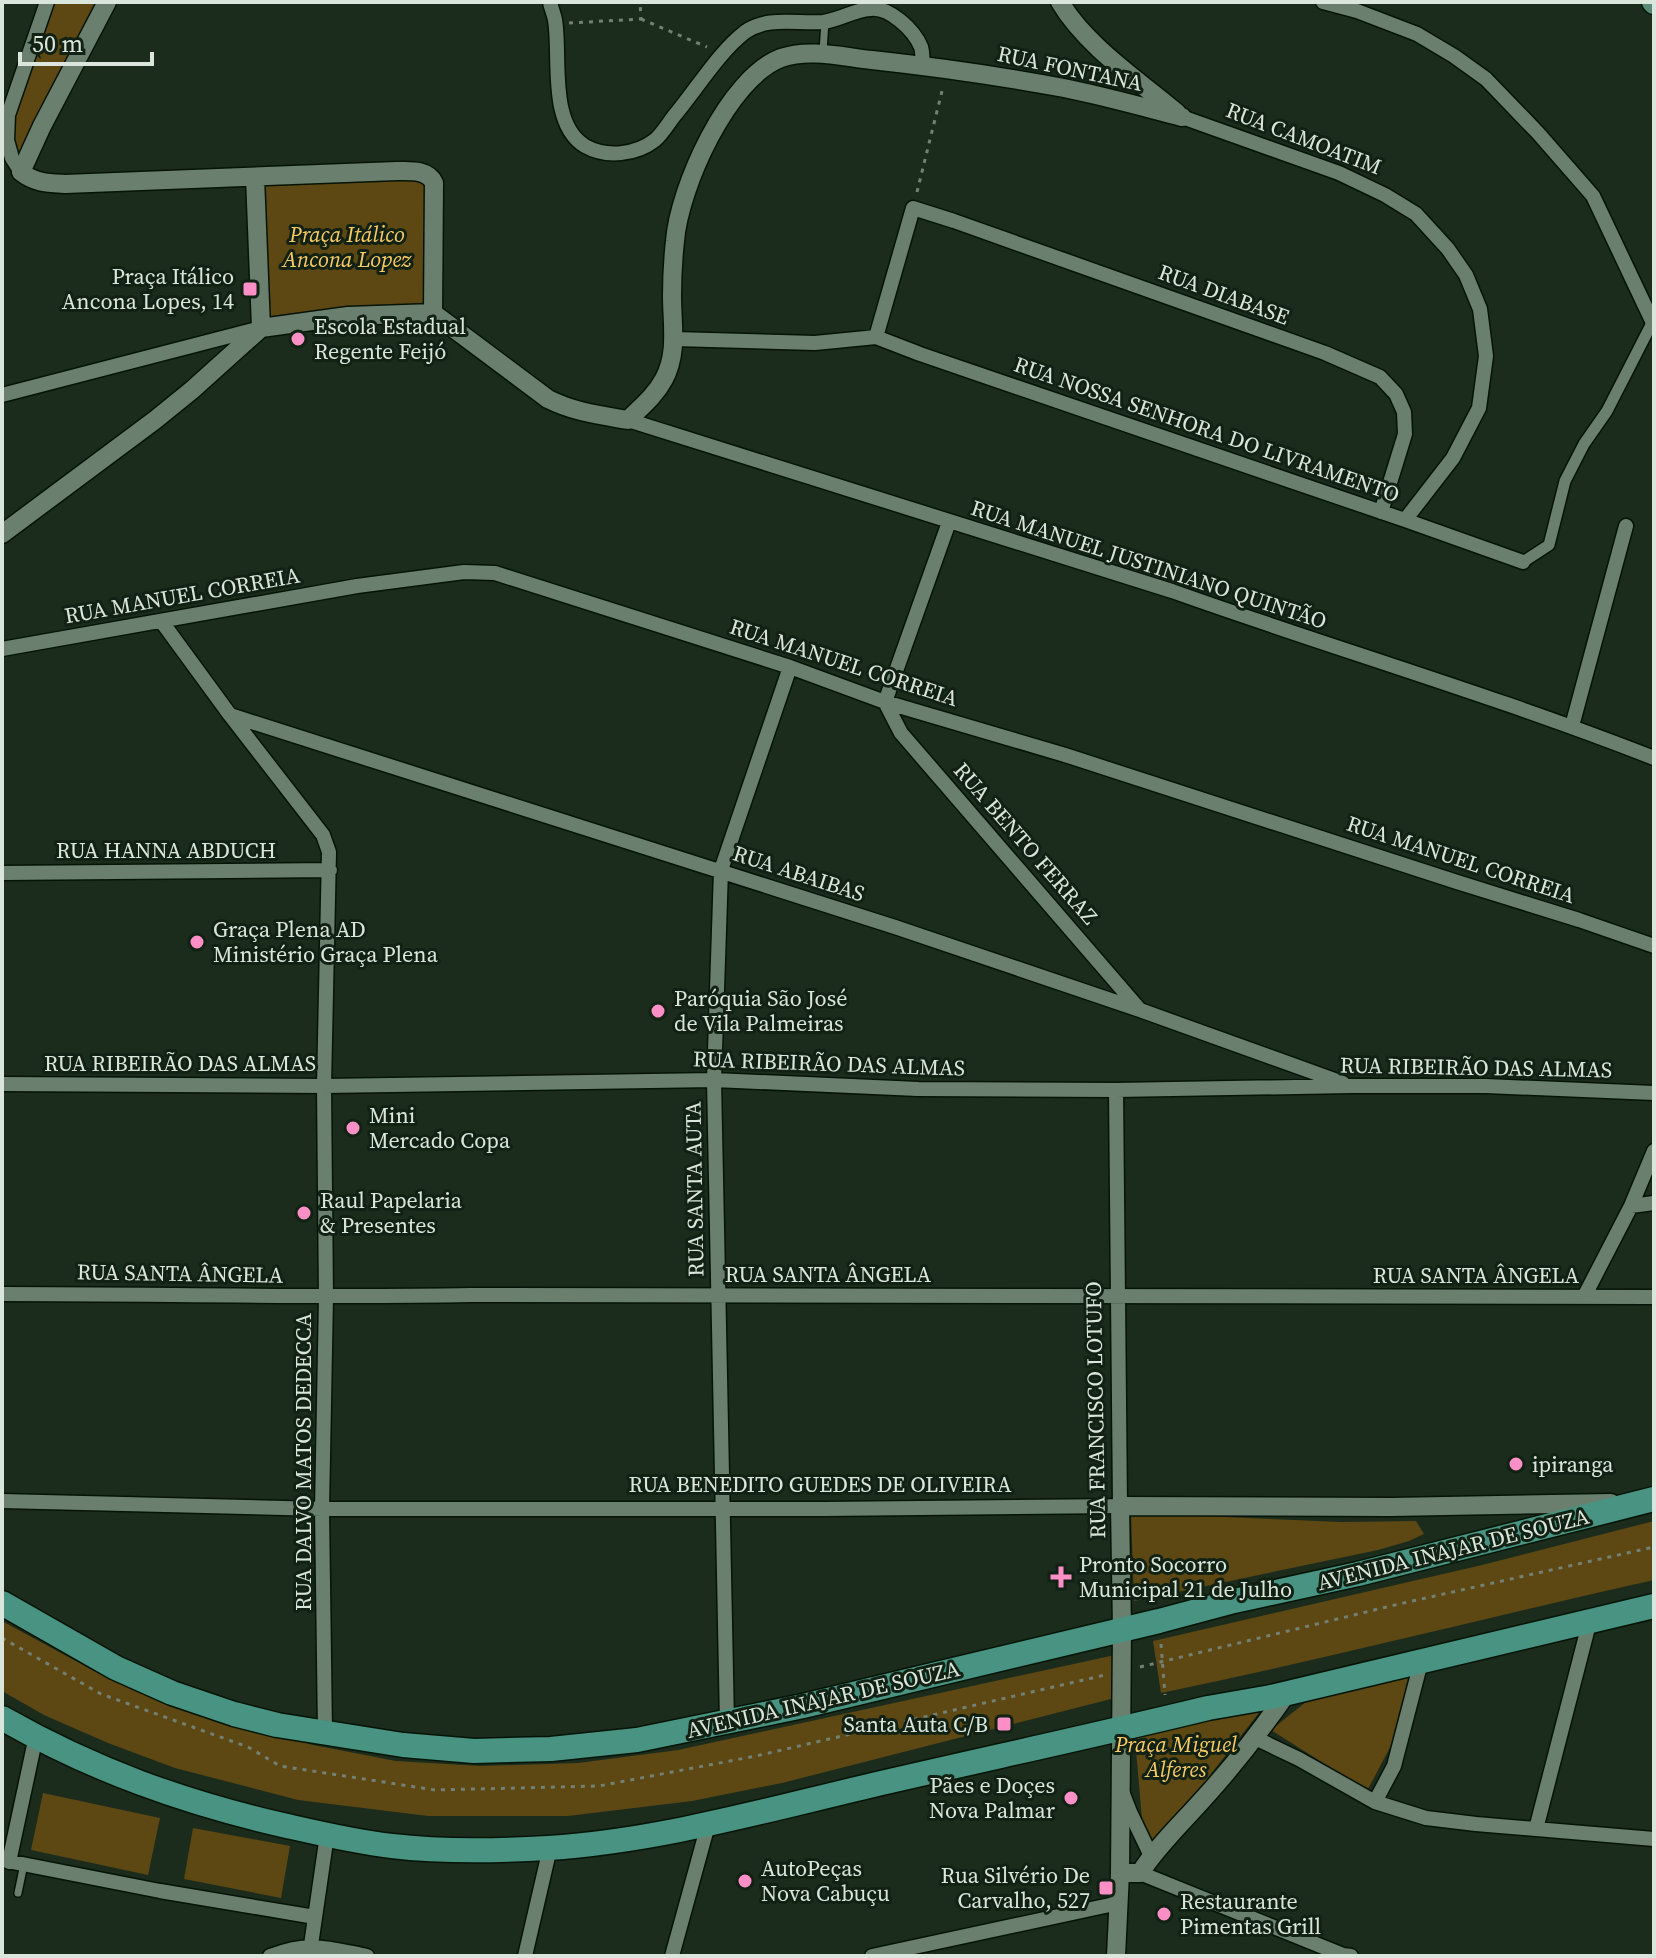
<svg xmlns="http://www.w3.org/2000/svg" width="1656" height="1958" font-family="'Source Serif 4',serif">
<rect width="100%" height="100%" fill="#1b2c1d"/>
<path fill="#5d4713" d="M47,2h60l-86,170 -13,-57z
M255,177h176l2,136 -172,15z
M1131,1513l210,9 75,-1 8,13 -15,7 -31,9 -244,51z
M1654,1521v59c-165,37 -328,79 -493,113l-8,-52 329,-76z
M2,1621l94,51 107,43 110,30 83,16 85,5 97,-3 100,-13 437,-95v43l-333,85 -90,18 -124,15h-140l-130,-16 -123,-32 -67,-25 -64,-28 -42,-24z
M1409,1670v16l-14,52 -28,53 -96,-61 51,-41z
M1269,1700l-69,88 -49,55 -9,-24 -8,-92z
M43,1793l117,25 -12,57 -117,-25z
M193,1828l97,18 -9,52 -97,-19z"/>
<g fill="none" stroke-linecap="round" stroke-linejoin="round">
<g stroke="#051407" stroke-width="10">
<path id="service" d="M823,51l2,-29
M18,1893l6,-29"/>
</g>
<g stroke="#051407" stroke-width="14">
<path id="pedestrian" d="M1523,562l26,-17 16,-64 19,-37 23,-33 45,-88"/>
</g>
<g stroke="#051407" stroke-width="17">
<path id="minor" d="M550,2c1,6 4,12 5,18 6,35 -7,104 30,126 21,12 51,9 70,-6 7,-6 13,-16 19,-24 22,-26 44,-63 71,-84 22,-16 52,-8 78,-10 16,-2 31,-12 47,-13 19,-3 44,21 51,38 2,6 1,13 2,18
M1323,2l34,9 60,23 37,22 32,23 52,54 55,63 61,129
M1182,117l157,56 46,22 31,19 32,35 18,26 14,34 6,47 -7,52 -26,50 -48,62
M21,172l-9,-14 -5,-18 1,-25 39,-113
M876,337l37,-129 41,13 371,132 55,24 16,17 8,18 1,22 -24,78
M674,339l141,4 61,-6 44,17 485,166 118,42
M2,395l255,-66
M628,420l544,171c160,57 324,105 482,167
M949,522l-64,180 16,31 239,277
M162,622l68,93 93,120 6,17 -5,234 2,211 -4,212 3,224
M2,649l355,-63 107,-14 31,1 295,94 95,35 180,53 392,127 122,38 75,26
M230,715l665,212 245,83 203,73
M1572,726l54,-200
M2,873l328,-3
M2,1084l322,2 390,-6 204,9 198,1 235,-4h135l168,7
M1631,1206l23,-3
M2,1294c157,0 313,4 469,1l1183,2
M1584,1297l47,-91 23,-55
M2,1501l320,8h502l296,-3 -4,-416
M727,1722l-13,-642 7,-210 69,-203
M1255,1738l44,21 76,43 51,16 50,6 178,15
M1123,1794l7,18 21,44
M1375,1802l19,-36 27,-104
M1536,1829l54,-209
M2,1860l158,31 155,26
M9,1862l27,-126
M1140,1873l203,82 8,1
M311,1945l16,-110
M270,1956c39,-15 57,-8 97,0
M525,1956l25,-108
M672,1956l36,-131
M872,1956l247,-53"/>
</g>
<g stroke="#051407" stroke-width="21">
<path id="tertiary" d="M107,2l-65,124 -21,46c14,11 27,11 44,12l332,-13c12,0 31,-2 37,12l-1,130
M1060,2c25,43 79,79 117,111
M255,177l6,151
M433,313l115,86c26,13 51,16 80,21 13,-13 27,-24 36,-41 14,-26 8,-55 8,-83 0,-18 1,-37 3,-55 4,-53 53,-163 106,-183 28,-10 62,-1 91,2 64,7 128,16 192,28 40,8 79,19 118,29
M261,328l87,-12 85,-3
M2,534l153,-114 37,-30 69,-62
M1120,1873h20c18,-28 43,-51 65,-76 30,-33 57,-68 82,-104
M1116,1956l4,-83 2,-244 -2,-123 271,1 220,-4"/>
</g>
<g stroke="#051407" stroke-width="25">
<path id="secondary" d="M1653,2l1,1"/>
</g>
<g stroke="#051407" stroke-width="27">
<path id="primary" d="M2,1603l114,65 56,25 62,21 43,11 126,20 71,6 77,-2 86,-9 166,-34 356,-85 75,-20 124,-27 296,-75
M2,1718c91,52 183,85 285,108 35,8 69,16 105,20 51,6 104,5 156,2 110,-7 218,-38 325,-63 112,-26 224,-50 335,-77l63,-11 383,-91"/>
</g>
<path stroke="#728174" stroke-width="3" stroke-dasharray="4 6" stroke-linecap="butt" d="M641,19l66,28
M569,23l72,-4 -1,-17
M917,192l26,-105
M1137,1591h19l1,9
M2,1638l99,56 147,53 32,19 155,24 164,-4 157,-30 349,-81
M1161,1644l4,51
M1140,1667l259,-63 255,-57"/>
<use href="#service" stroke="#6a7f6d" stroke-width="7"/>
<use href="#pedestrian" stroke="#6a7f6d" stroke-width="11"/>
<use href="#minor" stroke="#6a7f6d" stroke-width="14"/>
<use href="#tertiary" stroke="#6a7f6d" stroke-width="18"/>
<use href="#secondary" stroke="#598977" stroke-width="22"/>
<use href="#primary" stroke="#489381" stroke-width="24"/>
</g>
<g fill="#fb8fc6" stroke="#112214" stroke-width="3">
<rect x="242" y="281" width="16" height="16" rx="4"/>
<circle cx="298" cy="339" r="8"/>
<circle cx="197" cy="942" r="8"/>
<circle cx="658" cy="1011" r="8"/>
<circle cx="353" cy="1128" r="8"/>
<circle cx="304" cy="1213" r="8"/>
<circle cx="1516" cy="1464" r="8"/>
<path d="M1057 1565h8v8h8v8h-8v8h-8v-8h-8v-8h8z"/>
<rect x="996" y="1716" width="16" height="16" rx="4"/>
<circle cx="1071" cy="1798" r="8"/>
<circle cx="745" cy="1881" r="8"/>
<rect x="1098" y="1880" width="16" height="16" rx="4"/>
<circle cx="1164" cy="1914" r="8"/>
</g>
<g text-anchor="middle" stroke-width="6" stroke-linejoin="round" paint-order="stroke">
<g font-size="22" fill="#dae5db" stroke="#112214">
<text transform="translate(1070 68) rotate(12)" y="8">RUA FONTANA</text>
<text transform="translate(1304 138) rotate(21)" y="8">RUA CAMOATIM</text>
<text transform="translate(1224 294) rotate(20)" y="8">RUA DIABASE</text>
<text transform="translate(1207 429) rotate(19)" y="8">RUA NOSSA SENHORA DO LIVRAMENTO</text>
<text transform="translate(1149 564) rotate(18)" y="8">RUA MANUEL JUSTINIANO QUINTÃO</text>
<text transform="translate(182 595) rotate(-10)" y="8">RUA MANUEL CORREIA</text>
<text transform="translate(844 662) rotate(18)" y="8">RUA MANUEL CORREIA</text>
<text transform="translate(1026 843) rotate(49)" y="8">RUA BENTO FERRAZ</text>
<text x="166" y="858">RUA HANNA ABDUCH</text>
<text transform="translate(1461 859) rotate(18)" y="8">RUA MANUEL CORREIA</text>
<text transform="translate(799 873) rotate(18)" y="8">RUA ABAIBAS</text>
<text x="180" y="1071">RUA RIBEIRÃO DAS ALMAS</text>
<text transform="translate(829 1063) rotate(2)" y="8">RUA RIBEIRÃO DAS ALMAS</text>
<text transform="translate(1476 1067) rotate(1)" y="8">RUA RIBEIRÃO DAS ALMAS</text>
<text transform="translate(694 1189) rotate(-91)" y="8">RUA SANTA AUTA</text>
<text transform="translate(180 1273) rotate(1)" y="8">RUA SANTA ÂNGELA</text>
<text x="828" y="1282">RUA SANTA ÂNGELA</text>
<text x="1476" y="1283">RUA SANTA ÂNGELA</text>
<text transform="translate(1095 1410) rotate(-91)" y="8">RUA FRANCISCO LOTUFO</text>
<text transform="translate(303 1462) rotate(-90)" y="8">RUA DALVO MATOS DEDECCA</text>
<text x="820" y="1492">RUA BENEDITO GUEDES DE OLIVEIRA</text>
<text transform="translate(1453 1549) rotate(-14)" y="8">AVENIDA INAJAR DE SOUZA</text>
<text transform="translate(823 1699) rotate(-13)" y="8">AVENIDA INAJAR DE SOUZA</text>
</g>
<g font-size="22" font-style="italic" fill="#faca63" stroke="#112214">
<text x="347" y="242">Praça Itálico<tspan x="347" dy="25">Ancona Lopez</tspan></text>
<text x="1176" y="1752">Praça Miguel<tspan x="1176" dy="25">Alferes</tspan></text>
</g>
<g font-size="22" fill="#dae5db" stroke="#112214" text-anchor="start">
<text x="234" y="284" text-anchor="end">Praça Itálico<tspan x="234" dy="25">Ancona Lopes, 14</tspan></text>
<text x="314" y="334">Escola Estadual<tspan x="314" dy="25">Regente Feijó</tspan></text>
<text x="213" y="937">Graça Plena AD<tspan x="213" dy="25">Ministério Graça Plena</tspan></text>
<text x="674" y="1006">Paróquia São José<tspan x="674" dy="25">de Vila Palmeiras</tspan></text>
<text x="369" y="1123">Mini<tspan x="369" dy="25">Mercado Copa</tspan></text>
<text x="320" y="1208">Raul Papelaria<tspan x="320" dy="25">&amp; Presentes</tspan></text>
<text x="1532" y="1472">ipiranga</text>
<text x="1079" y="1572">Pronto Socorro<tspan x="1079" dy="25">Municipal 21 de Julho</tspan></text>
<text x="988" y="1732" text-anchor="end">Santa Auta C/B</text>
<text x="1055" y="1793" text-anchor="end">Pães e Doçes<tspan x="1055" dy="25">Nova Palmar</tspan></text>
<text x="761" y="1876">AutoPeças<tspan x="761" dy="25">Nova Cabuçu</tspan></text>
<text x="1090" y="1883" text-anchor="end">Rua Silvério De<tspan x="1090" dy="25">Carvalho, 527</tspan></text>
<text x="1180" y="1909">Restaurante<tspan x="1180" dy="25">Pimentas Grill</tspan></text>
</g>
</g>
<rect width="1656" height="1958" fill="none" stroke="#dae5db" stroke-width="8"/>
<path d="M20 52v12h132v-12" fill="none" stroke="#dae5db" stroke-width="4"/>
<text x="32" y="52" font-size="24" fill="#dae5db" stroke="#112214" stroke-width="6" paint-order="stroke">50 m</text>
</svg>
